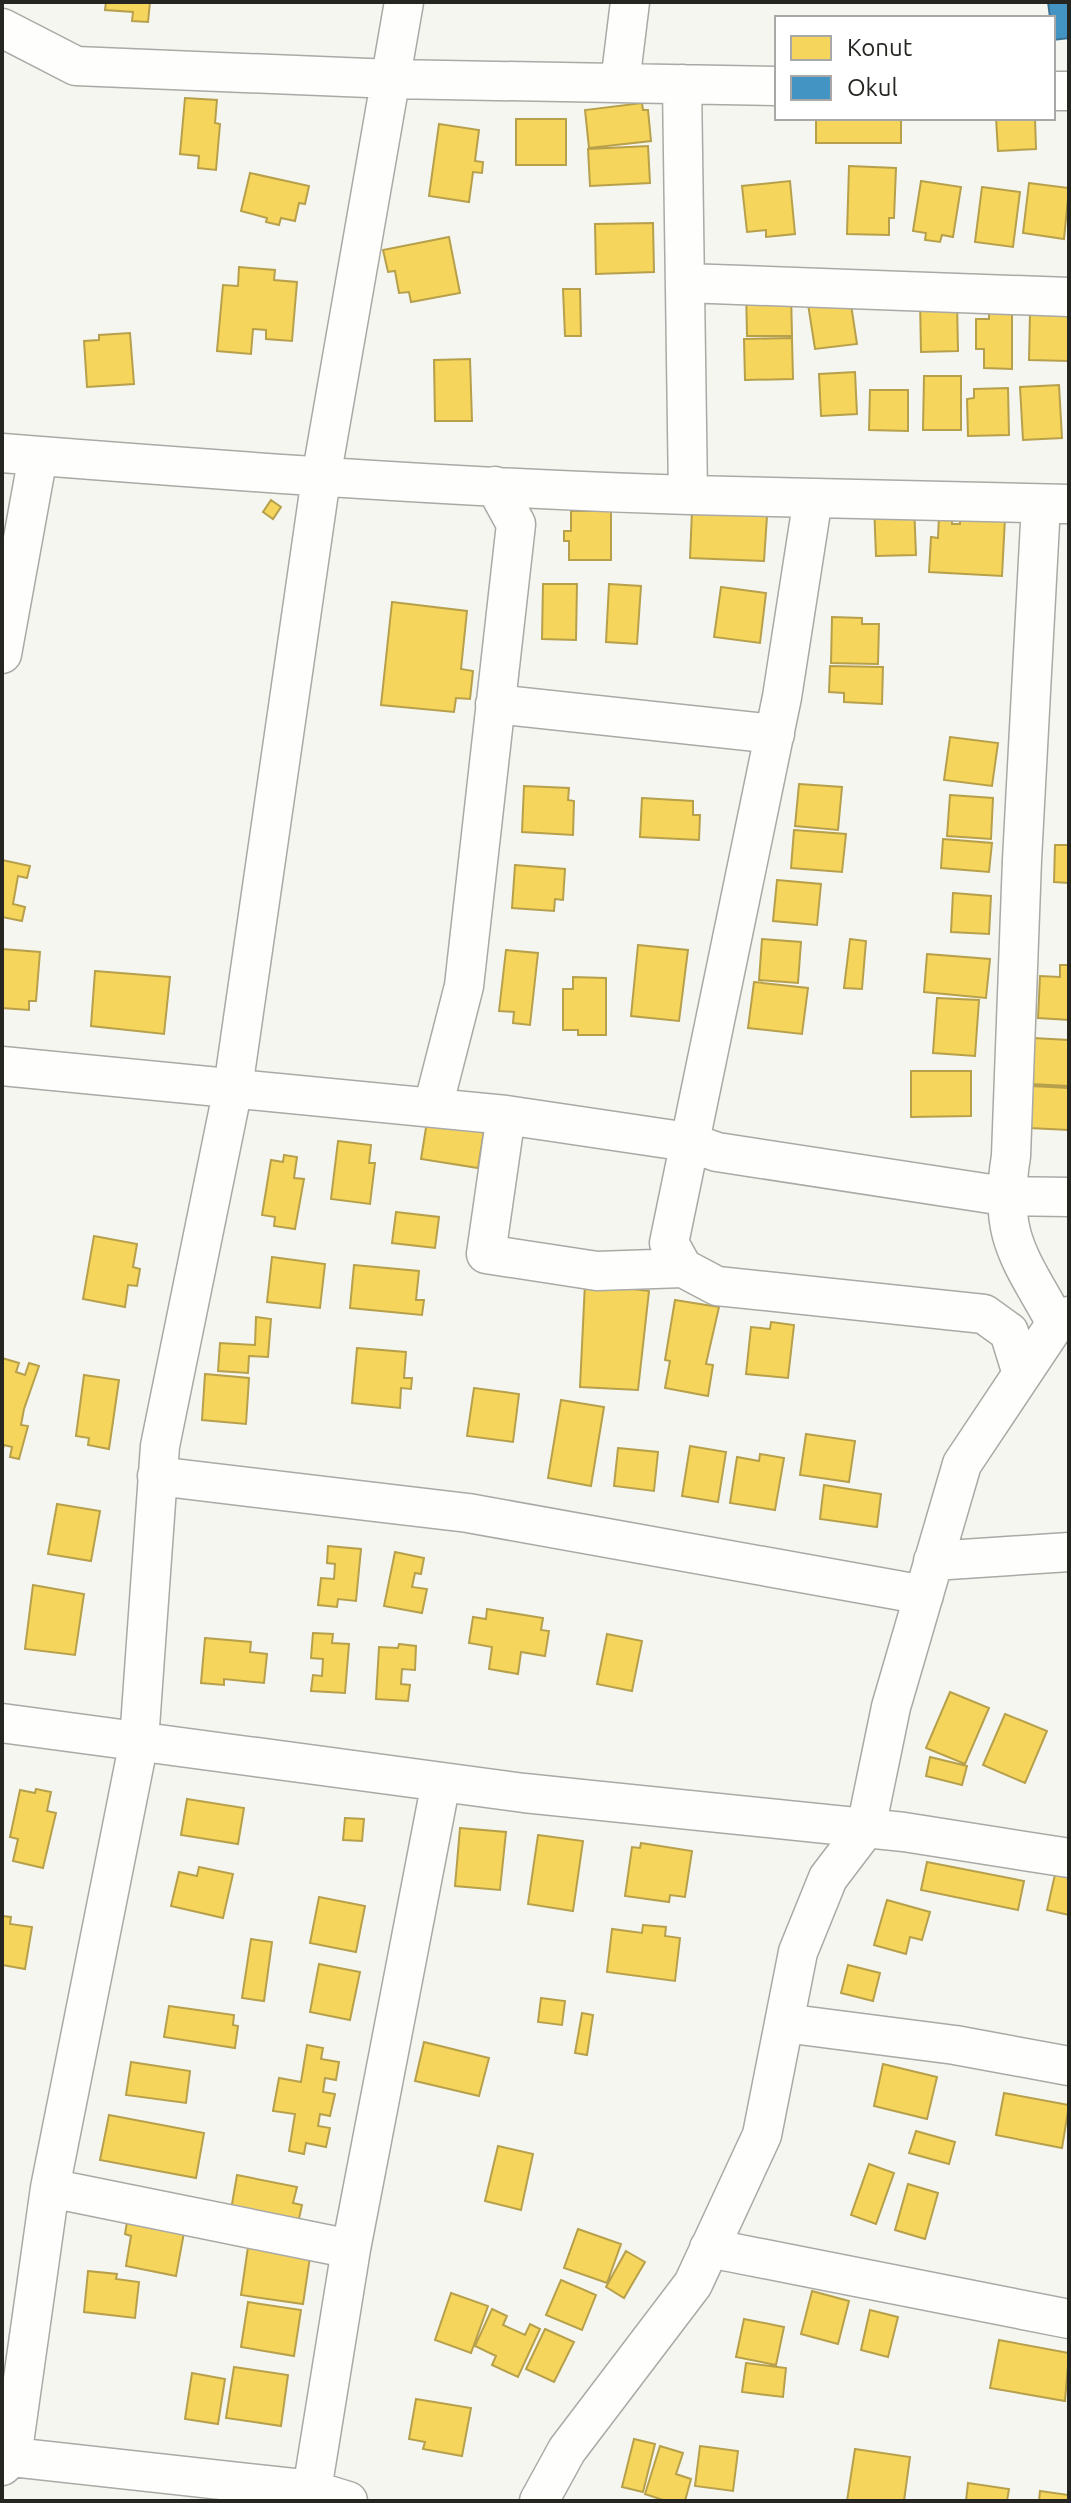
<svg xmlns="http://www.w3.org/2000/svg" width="1071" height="2503" font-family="Ubuntu,sans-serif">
<rect width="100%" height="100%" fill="#f5f6f0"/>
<path fill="#f6d55c" stroke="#b7a04b" stroke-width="2" d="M106,2h44l-2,20 -16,-1 1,-9 -28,-2z
M185,98l32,2 -2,23 5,1 -4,46 -18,-2 1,-12 -19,-2z
M642,103l1,7h5l3,31 -62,7 -4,-38z
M816,118h85v25h-85z
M996,118h39l1,31 -38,2z
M516,119h50v46h-50z
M439,124l40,6 -4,31 8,1 -1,11 -9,-1 -4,30 -40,-6z
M648,146l2,37 -60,3 -2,-37z
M849,166l47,2 -2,50h-5v17l-42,-1z
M250,173l59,13 -4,18 -6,-1 -4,18 -14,-3 -2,7 -13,-3 1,-4 -26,-7z
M790,181l5,53 -29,3v-7l-19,2 -5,-46z
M921,181l40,6 -8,50 -11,-2 -2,7 -15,-2 1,-7 -13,-2z
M1029,183l40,5 -5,51 -41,-6z
M982,187l38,5 -7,55 -38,-5z
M653,223l1,49 -58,2 -1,-50z
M449,237l11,56 -49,9 -2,-10 -10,1 -4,-22 -7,1 -5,-22z
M239,267l36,3 -1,10 23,2 -5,59 -26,-2v-9l-13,-1 -2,25 -34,-3 6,-66 15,1z
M563,289h17l1,47h-16z
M746,289l45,4 1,43h-45z
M850,298l7,46 -42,5 -7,-45z
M957,300l1,51 -37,1 -1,-51z
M989,301h23v68l-28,-1v-19h-8v-30h13z
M1030,312h39v49l-40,-1z
M130,333l4,51 -47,3 -3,-46 15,-1v-5z
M792,338l1,41 -48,1 -1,-41z
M470,359l2,62h-37l-1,-61z
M855,372l2,42 -36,2 -2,-42z
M924,376h37v54h-38z
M1059,385l3,53 -39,2 -3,-53z
M1008,388l1,47 -41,1 -1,-37 7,-1v-9z
M870,390h38v41l-39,-1z
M271,500l10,7 -8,12 -10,-7z
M914,504l2,51 -40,1 -2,-51z
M571,511h40v49h-42v-19h-5v-10h7z
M692,511l75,5 -3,45 -74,-3z
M939,515h13v9h8v-8l45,2 -3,58 -73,-4 2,-35 7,1z
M543,584h34l-1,56 -34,-1z
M609,584l32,2 -4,58 -31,-2z
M721,587l45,6 -6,50 -46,-6z
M392,602l75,9 -6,58 12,2 -3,28 -14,-1 -2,14 -73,-7z
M832,617l30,1v6h17l-1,40 -47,-1z
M830,666l53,1 -1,37 -38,-2v-9l-15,-1z
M950,737l48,6 -6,43 -48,-6z
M799,784l43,3 -4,43 -43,-4z
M524,786l45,2 -1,12 6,1 -1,34 -51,-3z
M950,795l43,3 -2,41 -44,-3z
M642,798l51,3v14h7l-1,25 -59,-3z
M794,830l52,4 -4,38 -51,-4z
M943,839l49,4 -3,29 -48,-4z
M1055,845h14v38l-15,-1z
M2,860l28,6 -3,12 -9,-2 -5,28 12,3 -3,14 -20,-4z
M515,865l50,4 -2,31 -8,-1 -1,12 -42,-3z
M777,880l44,4 -4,41 -44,-4z
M953,893l38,3 -2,38 -38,-2z
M762,939l39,3 -3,41 -39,-3z
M850,939l16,2 -4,48 -18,-1z
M638,945l50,5 -9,71 -48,-5z
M2,949l38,3 -4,49h-7v9l-27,-2z
M506,950l32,3 -8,72 -17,-2 1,-11 -15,-1z
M927,954l63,5 -4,39 -62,-6z
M1060,965h9v55l-31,-2 2,-42 20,1z
M95,971l75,6 -6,57 -73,-8z
M573,977l33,1v57h-28v-5h-15v-41h10z
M754,982l54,6 -6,46 -54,-6z
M937,998l42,2 -4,56 -42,-3z
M1033,1038l36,2v46l-38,-2z
M911,1071h60v45l-60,1z
M1031,1086l38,2v42l-40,-2z
M429,1109l57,9 -8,50 -57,-9z
M338,1141l33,4 -2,18h6l-5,41 -39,-5z
M284,1155l13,2 -3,21 10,1 -9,50 -21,-3 1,-9 -13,-2 9,-55 12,2z
M396,1212l43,5 -4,31 -43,-5z
M94,1236l43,8 -4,23 7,2 -3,17 -9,-1 -3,22 -42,-8z
M272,1257l53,7 -5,44 -53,-6z
M354,1265l65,6 -3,29h8l-2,15 -72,-7z
M585,1283l64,8 -11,99 -58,-3z
M675,1300l44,7 -13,57 7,1 -5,31 -43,-8 5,-27 -5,-1z
M256,1317l15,2 -3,38 -19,-1 -1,17 -30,-2 2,-28 35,2z
M771,1322l23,3 -6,53 -42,-4 5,-47 19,2z
M357,1348l49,4 -2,26h8l-1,11 -10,-1 -1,20 -48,-5z
M2,1358l17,5 -3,9 9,3 4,-12 10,3 -15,43 -3,16 7,1 -9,33 -9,-2 2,-10 -8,-2 -2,8z
M205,1374l44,4 -3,46 -44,-4z
M84,1375l35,5 -10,69 -21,-4 1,-7 -13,-2z
M474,1388l45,6 -6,48 -46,-6z
M561,1400l43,7 -13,79 -43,-8z
M806,1434l49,7 -6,41 -49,-7z
M690,1446l36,6 -8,50 -36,-6z
M618,1448l40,4 -4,39 -40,-5z
M760,1454l24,4 -9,52 -45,-7 7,-46 22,4z
M824,1485l57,9 -4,33 -57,-8z
M57,1504l43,7 -9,50 -43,-7z
M328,1546l33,3 -5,52 -18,-2 -1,8 -19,-2 3,-27 13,1 1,-15 -8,-1z
M395,1552l29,6 -3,16 -6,-1 -3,14 15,2 -5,24 -38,-7z
M33,1585l51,9 -9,61 -50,-6z
M487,1609l56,9 -2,12 8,1 -4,25 -24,-4 -3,22 -29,-5 3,-22 -23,-4 4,-26 13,2z
M313,1633l20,1 -1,9 17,1 -4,49 -34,-2 2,-16 9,1 1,-17 -12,-1z
M607,1634l35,7 -10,50 -35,-7z
M205,1638l46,4 -1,10 17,2 -3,29 -40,-4v6l-23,-2z
M399,1644l17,2 -1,24 -13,-1 -1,15 9,1 -2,16 -32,-2 3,-52 19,1z
M950,1692l39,16 -24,56 -39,-16z
M1005,1714l42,17 -22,52 -42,-18z
M930,1757l37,9 -5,19 -36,-9z
M36,1789l15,3 -4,19 9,2 -13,55 -30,-7 5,-22 -8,-2 10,-47 15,3z
M187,1799l57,9 -6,36 -57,-9z
M345,1818l19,1 -2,22 -19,-1z
M460,1828l46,4 -6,58 -45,-4z
M538,1835l45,6 -10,70 -45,-7z
M641,1843l51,8 -7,46 -15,-2 -1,7 -44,-6 7,-49 8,1z
M927,1862l97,19 -6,29 -97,-20z
M199,1867l34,7 -10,44 -52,-12 8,-34 18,4z
M1056,1870l13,3v42l-22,-5z
M319,1897l46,9 -9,46 -46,-9z
M887,1900l43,12 -8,28 -12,-3 -4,17 -32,-9z
M2,1916l9,1 -1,7 22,3 -7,42 -23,-4z
M643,1925l23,2 -1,9 15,2 -5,43 -68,-9 5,-43 30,4z
M251,1939l21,3 -8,59 -22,-3z
M319,1964l41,8 -10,48 -40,-8z
M848,1965l32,8 -7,28 -32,-8z
M541,1998l24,3 -3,24 -24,-3z
M169,2006l65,9 -1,10 5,1 -3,22 -71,-11z
M582,2013l11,2 -6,40 -12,-2z
M424,2042l65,16 -10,38 -64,-15z
M307,2045l16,3 -2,11 18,3 -3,18 -11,-2 -2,14 12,2 -5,22 -10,-2 -2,12 12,2 -4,19 -20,-4 -2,11 -15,-3 6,-37 -22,-3 6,-33 22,4z
M131,2062l59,9 -4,32 -60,-8z
M883,2064l54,13 -10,42 -53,-13z
M1004,2093l65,12 -7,43 -66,-13z
M109,2115l95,18 -8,45 -96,-18z
M916,2131l39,11 -6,22 -40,-11z
M498,2146l35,8 -12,56 -36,-9z
M869,2164l25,9 -18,51 -25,-9z
M237,2175l60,12 -4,16 9,2 -4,18 -67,-13z
M908,2184l30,9 -13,46 -30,-9z
M128,2216l57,11 -9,49 -50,-10 5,-30 -6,-2z
M578,2229l43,15 -14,39 -43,-15z
M248,2247l62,10 -7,47 -62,-9z
M626,2251l19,11 -21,36 -18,-11z
M88,2271l29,3 -1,5 23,3 -4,36 -51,-6z
M561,2280l35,15 -14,35 -36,-15z
M812,2291l37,10 -11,43 -37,-10z
M451,2293l37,13 -17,47 -36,-13z
M248,2302l53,8 -7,46 -53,-9z
M492,2309l15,7 -4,9 22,10 5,-11 10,5 -22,48 -26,-12 4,-9 -21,-10z
M870,2310l28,7 -10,40 -27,-7z
M744,2319l40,8 -8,38 -40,-8z
M545,2329l29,13 -20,40 -28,-13z
M999,2340l70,13 -4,48 -75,-13z
M746,2363l40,5 -3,29 -41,-5z
M234,2367l54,8 -7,51 -55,-8z
M192,2373l33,6 -7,45 -33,-5z
M416,2399l55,9 -9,48 -39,-7 2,-7 -16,-3z
M634,2439l21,5 -12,48 -21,-5z
M660,2446l23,7 -7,21 15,5 -6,22h-19l-21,-7z
M700,2446l38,5 -5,40 -38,-5z
M855,2449l55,8 -6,44h-57z
M968,2483l41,6 -2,12h-41z
M1040,2491l29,4v6h-30z"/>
<path fill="#4393c3" stroke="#3a7293" stroke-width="2" d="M1048,2h21v36l-16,2z"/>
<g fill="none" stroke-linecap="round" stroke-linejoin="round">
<g stroke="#a9a9a5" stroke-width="41">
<path id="minor" d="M2,28l74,38 316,13 385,7
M620,83l10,-81
M682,84l6,411
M1053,91h16
M685,283l384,14
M2,453c229,18 457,35 687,42 126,4 253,6 380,9
M813,498l-31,199 -113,546 14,25 34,18 267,28 25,18 13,42
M1041,504l-19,356 -11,296c-13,80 8,100 45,167
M2,654l36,-198
M495,704l280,30
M2,1066l504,49 182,27 29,10 287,44 65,1
M433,1107l31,-121 52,-462 -21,-38
M506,1115l-20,139 111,17 86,-3
M157,1476l311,37 456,82
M933,1561l136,-9
M2,1723l522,70 380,39 165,26
M784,2023l171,22 114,21
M50,2188l301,61
M709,2248l360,71
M12,2457l300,33 36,11
M2,2466l10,-9 38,-269 89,-447 21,-295 73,-358 88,-610 83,-476
M312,2490l39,-241 90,-467
M539,2501l28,-51 126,-166 69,-149 36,-183 30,-74 38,-50 25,-121 71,-243 94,-141 13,-7"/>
</g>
<use href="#minor" stroke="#fefefd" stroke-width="38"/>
</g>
<rect width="1071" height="2503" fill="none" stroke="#252522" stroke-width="8"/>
<rect x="775" y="16" width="280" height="104" fill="#ffffff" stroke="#a8a8a7" stroke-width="2"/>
<rect x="791" y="36" width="40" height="24" fill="#f6d55c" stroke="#a8a8a7" stroke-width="2"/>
<text x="847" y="56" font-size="24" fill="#252522">Konut</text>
<rect x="791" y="76" width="40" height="24" fill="#4393c3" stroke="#a8a8a7" stroke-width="2"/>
<text x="847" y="96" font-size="24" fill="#252522">Okul</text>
</svg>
